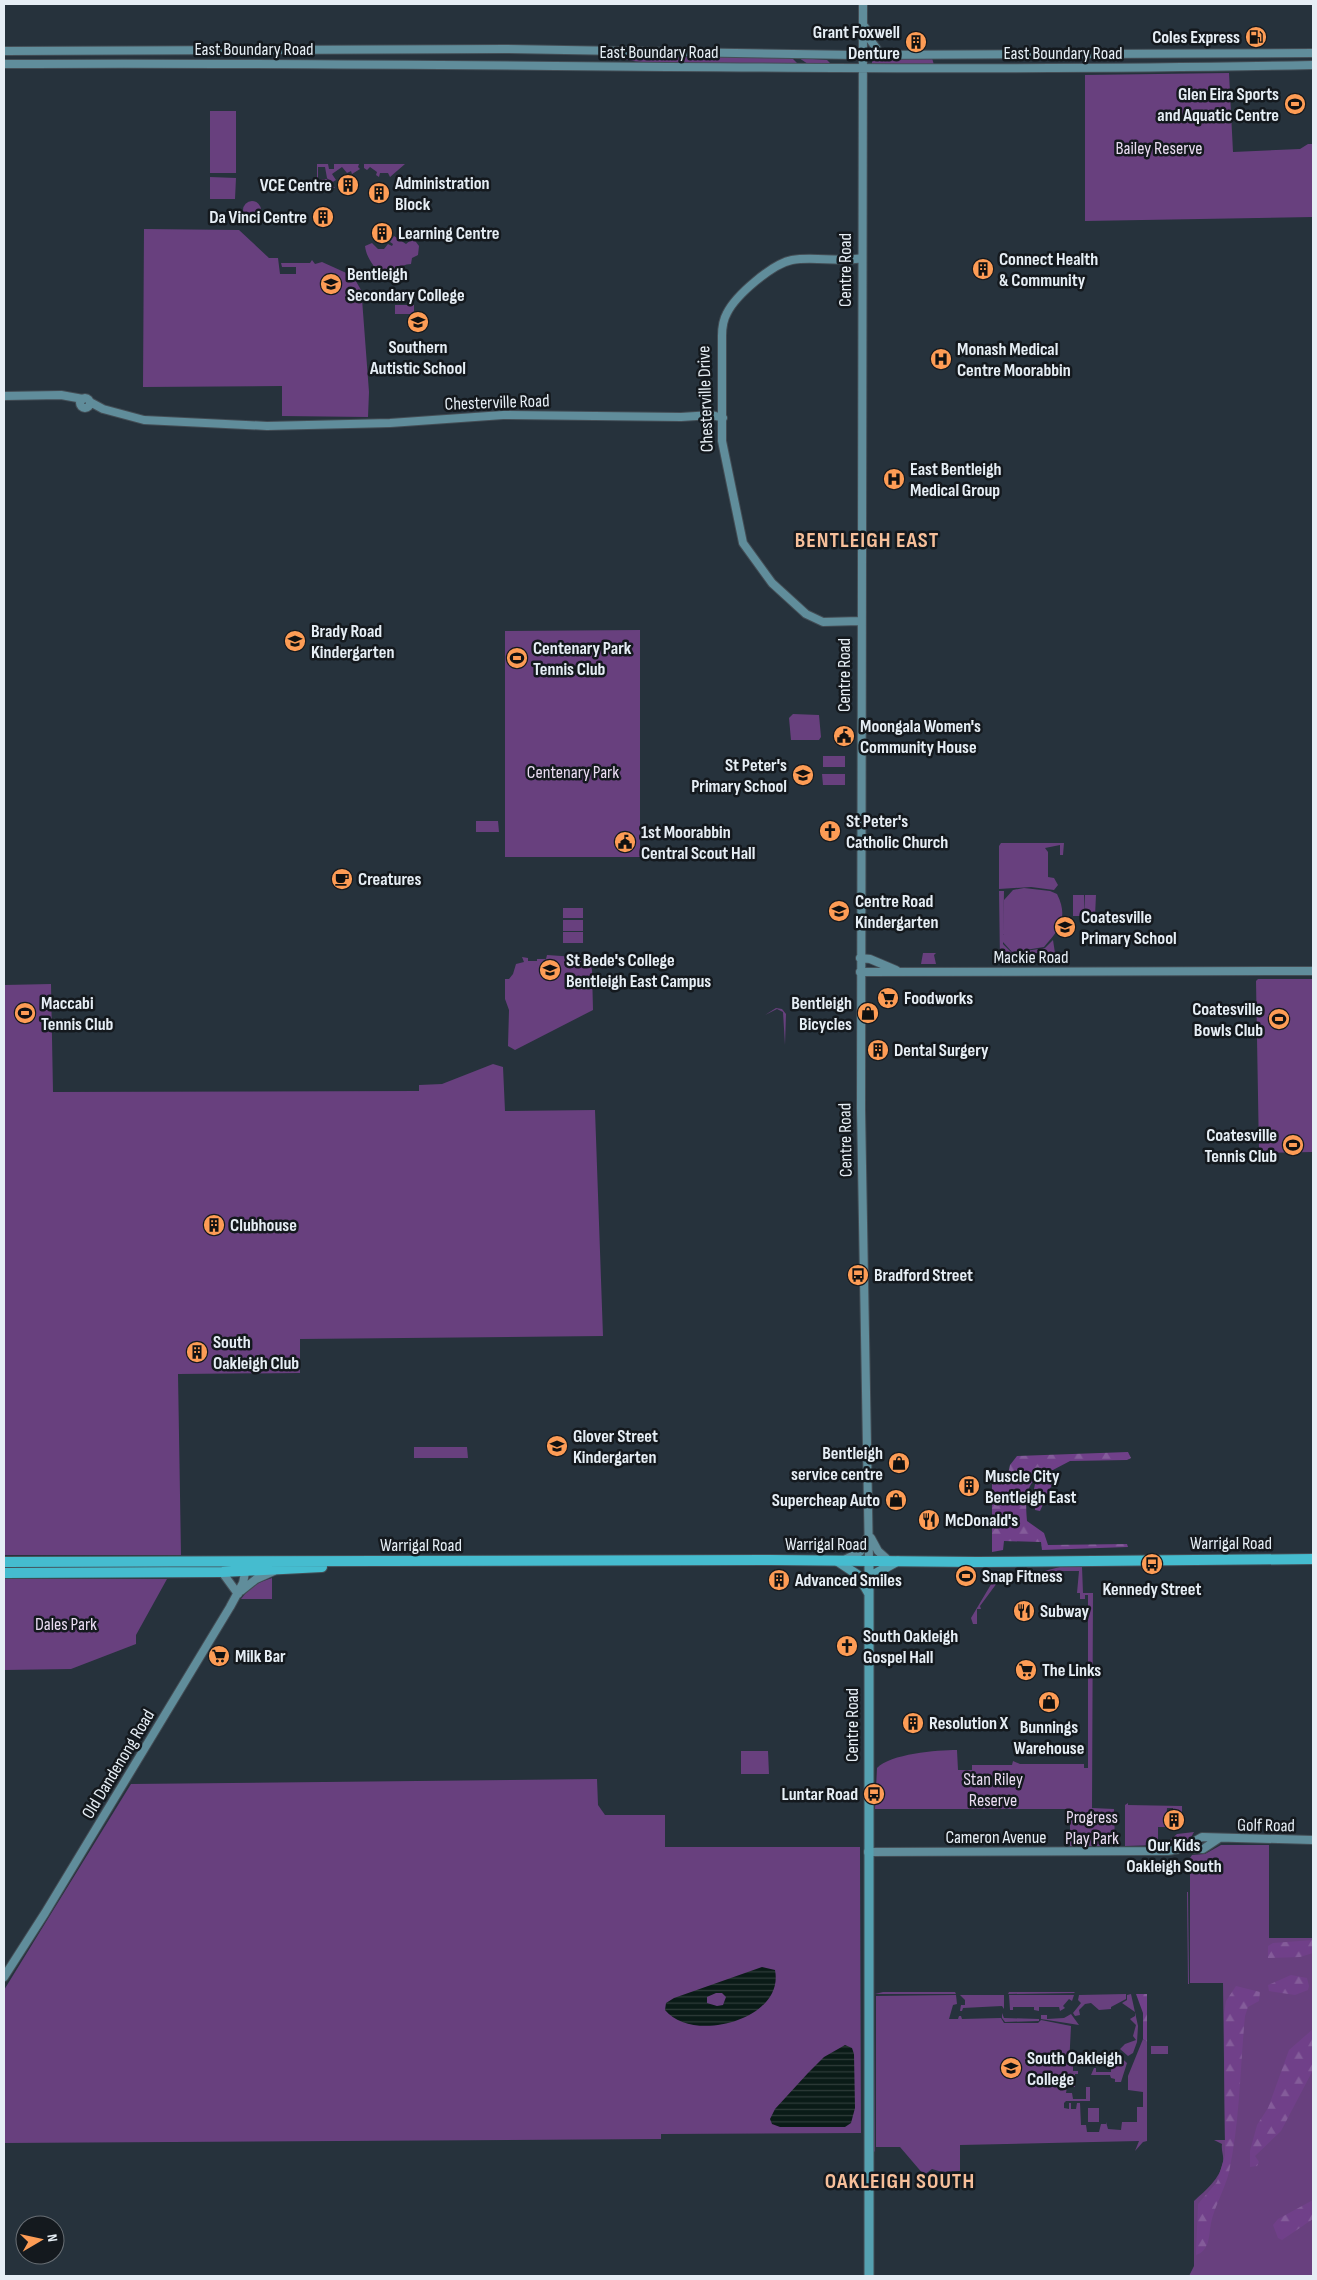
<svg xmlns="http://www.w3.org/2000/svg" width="1317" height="2280" font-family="'Sofia Sans Condensed',sans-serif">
<defs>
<pattern id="forest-firs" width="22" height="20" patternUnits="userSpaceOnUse" patternTransform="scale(1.25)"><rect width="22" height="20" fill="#704089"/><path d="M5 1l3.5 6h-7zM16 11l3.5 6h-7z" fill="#845c9a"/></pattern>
<pattern id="water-rules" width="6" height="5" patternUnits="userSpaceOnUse" patternTransform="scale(1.25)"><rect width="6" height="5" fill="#0a1b17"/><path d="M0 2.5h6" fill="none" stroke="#2e3c39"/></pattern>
</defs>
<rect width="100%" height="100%" fill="#26323c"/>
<path fill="#68407e" d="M633,54l158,3 8,8c-24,0 -165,2 -176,-7z
M799,58l28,2 4,4h-23z
M872,58h60l2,7 -62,-1z
M1229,73l4,79 67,-3 8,-5h5v73l-228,4v-146z
M210,111h26v62h-26z
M317,164h11l1,5h5v-5h25l-1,3 2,2 -8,5 -1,-3 -4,2 -5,-6 -10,7 4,6 -5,3 -4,-5 -2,-11h-7v13l9,-1 8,9h-15l-3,-5z
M364,164h41l-15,13 -2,-4h-8l-1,4 -3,-2 1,-3 -7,-5 -3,3 -3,-2z
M210,177l26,1 -1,21h-25z
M243 210a9 9 0 1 1 18 0a9 9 0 1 1-18 0Z
M144,229l95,1 30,28h9l2,16h16v-7h-14l-1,-4h29l2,-3 3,4 7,-2 31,14 12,21 -3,2 7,93 -1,25 -86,-1v-30l-139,1z
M394,236l12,8 7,-6 6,8 -1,9 -6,3 -1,6c-18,0 -24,25 -38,1 -4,-6 -7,-11 -8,-19l7,-3 6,6h6l4,-5 4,2 1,-2 -3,-2z
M395,305h19v9h-19z
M640,630v227h-135v-226z
M793,714l26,1 2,22 -2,3h-28l-2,-22z
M823,756h22v11h-22z
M822,774h23v11h-22z
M476,821h22l1,11h-23z
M1001,843h63l-1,12h-3v-10l-15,3 3,4v25l6,1 4,7 -4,5 -23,-3 -32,2v-43z
M1024,888l26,3 7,3c12,24 2,36 -13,53l-32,5 -9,-10 1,-42 9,-10z
M999,891h5l-1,53 9,9 33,-5 8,-8 2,13h-22v12l-30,-1 -3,-2z
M1073,895h11v21h-11z
M1085,895h11l-1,21h-11z
M563,908h20v10h-20z
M563,920h20v11h-20z
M563,932h20v11h-20z
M923,953h13l-2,2 2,9h-15z
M547,955l29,2v3l5,1v2h9l2,7 1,40 -78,40 -7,-4 1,-36 -4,-11v-20h4l4,-5 3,-10 8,-2 -2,-5 6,1v3h9v-2h9z
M1258,979h55v173l-54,1 -3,-172z
M51,984l2,108 366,-1v-6l23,-1 51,-20 10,3 2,44 90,-1 8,226 -303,3v34l-122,1 3,181h-177v-570z
M776,1008l6,1 4,5 -1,31 -2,-33 -6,-3 -12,6z
M414,1447h53l1,11h-54z
M1060,1567h22l1,26h10l-1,215 22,1 1,37h-45v-37h-195l2,-41c13,-14 60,-18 80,-18l1,20h14v-5h40l1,-4 7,3h64v4h4v-173h-3v4h-5v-6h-3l2,-22h-35z
M272,1578v21h-31c8,-11 17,-17 31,-21z
M4,1579h163l-31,56v9l-65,25 -67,1z
M993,1581l4,2 -17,23 1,3h-4v15h-4l-2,-6z
M741,1751h27l1,23h-28z
M597,1779l1,26 7,10h60v32h195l1,286 -200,1v5l-657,4v-153l127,-206z
M1128,1803v2l54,1v7l-9,2v-7h-6l-1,16h5v3h-13v18l-33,1v-41z
M1194,1832l-4,7 -17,6 -10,1 14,-12z
M1221,1845h48v93h44v338h-124l5,-10v-65c12,-11 26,-22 29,-39 1,-7 -2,-11 -1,-18l-8,-4h11l-2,-157h-33v-125l2,-3 13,-1z
M1187,1892h1l1,92h-1z
M883,1992h72l1,2h-81z
M1009,1992h65l1,1 -67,1z
M1126,1994v5l-15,8v2l-12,1 -8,-7 -6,1 -6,6 1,5 -5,1 -2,-3 8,-10 -3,-3 1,-5z
M1131,1994l7,32 -1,16 -4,11 -5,3 -8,-7 5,-5 11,-4 -3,-4 3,-11 -6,-6 5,-3v-4l-13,-9 5,-3v-5z
M956,1995l1,9 -4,1 -4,14h9l1,-3h2l1,3 39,-1 3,5h34l3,-3 30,6 -2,40h4v5h5v3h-3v13h-8l-1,6h6l1,6h13v-12h4v14h-24l-2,2v5l5,1v-6h2v6h5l1,-6h3l1,22h5l1,7h12l2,-8h5v-2l2,7 13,1 1,-8h15v-15h6v-15l-15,-2v-14l15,-37 4,3v99l-4,1 -8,9 4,-10 -179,4v26l-18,1 -10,-3 -8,6 -24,-28h-24v-151z
M960,1995h44v14l-2,-3 -39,2 -1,3h-2l1,-6h4v-5z
M1009,1995h65l-2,6 -3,-2 -6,7 2,2 -5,3 -1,-4h-20v4l-5,-1v-3h-21v3h-3z
M1002,2013l2,5 35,1v2l-34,1 -3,-4z
M1071,2014l8,11 -38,-6v-4h6v4l17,-1z
M873,2026h1l1,126 -2,-2z
M1151,2046h17v8h-17z
M1116,2053l11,10 -6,19h-6v-3l-4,-1 -1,-3h-19l3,-7h2v4h15v-4l5,-3z
M1088,2108h11v14h-11z"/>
<path fill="url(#forest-firs)" d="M1128,1452l3,6 -4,2 -57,1 -19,10 3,9 -14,31 -5,-1 -1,-21 2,-10c-12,8 -10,30 -9,42l17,12 4,12 79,-1 1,3 -86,3 -1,-8 -37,-1 -1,9 -11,2v-75l15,2 3,-14 7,-9z
M1313,1940v13l-13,4 -32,1v-12l5,-3z
M1291,1975l16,3 2,8 -1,4 -13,5 -26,-4 -1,-6z
M1236,1986l24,6 -1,9 -11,6 -3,9c-5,52 -5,105 -16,156 -4,17 -14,33 -18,51 -2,11 -1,28 -15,32l2,-51 19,-22 8,-27 -1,-141 2,-13z
M1136,1994h11v48l-4,-3v-26z
M1313,2029v41l-32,61 -26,25 4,6 -2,4 -7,1v-16l7,-26 11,-17 21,-58z
M1313,2200v19l-31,21 -4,-2 -5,-13 5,-6z"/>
<path fill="url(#water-rules)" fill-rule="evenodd" d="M762,1967l13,3c10,50 -83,74 -110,40l1,-7 8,-5zM716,1993h6l4,4 -3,8 -6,1 -10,-3v-6z
M845,2045l7,3 2,6 1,54 -4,15 -6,4h-65l-8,-3 -2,-5 5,-10 33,-36 16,-16z"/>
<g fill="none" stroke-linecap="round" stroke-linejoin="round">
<g stroke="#434d55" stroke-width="10">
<path id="secondary" d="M863,4l-2,1105 8,452
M865,27l4,11 12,17
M4,51l502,-2 349,6 458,-2
M4,64c436,-3 873,10 1309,1
M4,396l57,-1 22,4
M80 403a5 5 0 1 1 10 0a5 5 0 1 1-10 0Z
M90,402l13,7 41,11 123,6 123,-3 113,-8 178,2 31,-2 11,3
M860,621l-37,1 -17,-8 -34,-31 -29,-40 -21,-102v-105c0,-8 1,-16 5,-23 9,-18 45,-49 65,-53 23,-4 47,3 70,-2
M860,958l10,1 26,11
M860,972l453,-1
M871,1538l7,13 10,9
M844,1560l16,-8 7,-14
M222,1572l16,22
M241,1591l15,-12 18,-8
M1186,1846l16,-9 111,3
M868,1852l300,-1 17,-3 18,1 15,-10
M4,1977l41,-64 185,-306 13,-24 3,-15"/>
</g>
<g stroke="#434d55" stroke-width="11">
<path id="primary" d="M837,1561l21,14 11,19
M869,1577l29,-16
M869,2276v-715"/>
</g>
<g stroke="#434d55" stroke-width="12">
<path id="highway" d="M4,1562l767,-2 206,2 336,-3
M4,1573l218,-1 100,-5"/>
</g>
<use href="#secondary" stroke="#608d9b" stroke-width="8"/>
<use href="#primary" stroke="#55a1b1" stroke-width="9"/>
<use href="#highway" stroke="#45bccf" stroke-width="10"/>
</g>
<defs>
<g id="fuel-disc" transform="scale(1.125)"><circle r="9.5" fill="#fd9c55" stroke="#14191e"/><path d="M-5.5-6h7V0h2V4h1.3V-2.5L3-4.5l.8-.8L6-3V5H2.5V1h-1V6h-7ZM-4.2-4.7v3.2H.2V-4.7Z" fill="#111"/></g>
<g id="building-disc" transform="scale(1.125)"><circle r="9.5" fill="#fd9c55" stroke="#14191e"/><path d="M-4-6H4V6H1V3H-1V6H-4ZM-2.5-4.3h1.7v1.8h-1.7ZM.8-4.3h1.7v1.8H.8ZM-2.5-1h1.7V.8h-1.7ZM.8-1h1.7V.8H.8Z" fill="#111"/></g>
<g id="stadium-disc" transform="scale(1.125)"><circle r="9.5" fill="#fd9c55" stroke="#14191e"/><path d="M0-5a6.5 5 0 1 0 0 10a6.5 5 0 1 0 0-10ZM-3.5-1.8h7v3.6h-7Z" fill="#111"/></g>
<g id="school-disc" transform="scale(1.125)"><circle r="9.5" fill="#fd9c55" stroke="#14191e"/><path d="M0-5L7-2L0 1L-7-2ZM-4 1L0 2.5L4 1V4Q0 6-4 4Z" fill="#111"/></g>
<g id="hospital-disc" transform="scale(1.125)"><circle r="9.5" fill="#fd9c55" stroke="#14191e"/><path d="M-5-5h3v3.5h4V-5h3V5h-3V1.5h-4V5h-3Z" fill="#111"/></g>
<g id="civic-disc" transform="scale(1.125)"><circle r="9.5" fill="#fd9c55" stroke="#14191e"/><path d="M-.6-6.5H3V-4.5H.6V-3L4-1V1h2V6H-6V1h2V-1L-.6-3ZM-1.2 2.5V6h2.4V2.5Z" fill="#111"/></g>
<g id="church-disc" transform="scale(1.125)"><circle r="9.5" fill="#fd9c55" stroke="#14191e"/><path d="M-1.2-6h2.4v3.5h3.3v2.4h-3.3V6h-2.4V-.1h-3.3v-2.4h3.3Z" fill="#111"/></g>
<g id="cafe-disc" transform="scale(1.125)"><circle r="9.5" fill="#fd9c55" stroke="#14191e"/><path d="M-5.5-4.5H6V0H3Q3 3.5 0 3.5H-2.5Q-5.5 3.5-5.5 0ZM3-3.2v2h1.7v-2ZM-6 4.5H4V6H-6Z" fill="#111"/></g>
<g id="supermarket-disc" transform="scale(1.125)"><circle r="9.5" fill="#fd9c55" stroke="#14191e"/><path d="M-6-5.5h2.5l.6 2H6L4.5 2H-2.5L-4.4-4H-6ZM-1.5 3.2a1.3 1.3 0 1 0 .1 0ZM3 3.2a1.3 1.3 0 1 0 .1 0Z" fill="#111"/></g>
<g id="shop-disc" transform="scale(1.125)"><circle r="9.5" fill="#fd9c55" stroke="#14191e"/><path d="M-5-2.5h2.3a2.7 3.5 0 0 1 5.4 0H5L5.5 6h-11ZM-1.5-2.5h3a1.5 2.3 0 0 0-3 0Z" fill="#111"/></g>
<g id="bus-disc" transform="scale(1.125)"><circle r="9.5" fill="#fd9c55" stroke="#14191e"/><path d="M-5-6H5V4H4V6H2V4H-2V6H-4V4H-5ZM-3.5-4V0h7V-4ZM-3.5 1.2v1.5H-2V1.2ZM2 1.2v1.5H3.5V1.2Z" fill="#111"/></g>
<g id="restaurant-disc" transform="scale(1.125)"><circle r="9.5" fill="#fd9c55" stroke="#14191e"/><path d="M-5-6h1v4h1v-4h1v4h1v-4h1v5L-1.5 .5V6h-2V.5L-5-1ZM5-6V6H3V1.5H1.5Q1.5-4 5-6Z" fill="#111"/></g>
</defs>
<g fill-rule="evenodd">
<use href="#fuel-disc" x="1256" y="37"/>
<use href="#building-disc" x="916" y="42"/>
<use href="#stadium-disc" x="1295" y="104"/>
<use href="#building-disc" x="348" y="185"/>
<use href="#building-disc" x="379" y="193"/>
<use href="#building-disc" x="323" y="217"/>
<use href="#building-disc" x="382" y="233"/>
<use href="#building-disc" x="983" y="269"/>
<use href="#school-disc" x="331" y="284"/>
<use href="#school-disc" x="418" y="322"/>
<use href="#hospital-disc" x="941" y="359"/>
<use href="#hospital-disc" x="894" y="479"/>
<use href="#school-disc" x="295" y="641"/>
<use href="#stadium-disc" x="517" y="658"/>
<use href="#civic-disc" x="844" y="736"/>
<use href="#school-disc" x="803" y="775"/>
<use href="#church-disc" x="830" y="831"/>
<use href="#civic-disc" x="625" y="842"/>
<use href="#cafe-disc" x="342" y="879"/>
<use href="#school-disc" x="839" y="911"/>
<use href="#school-disc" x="1065" y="927"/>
<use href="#school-disc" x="550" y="970"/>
<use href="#supermarket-disc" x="888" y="998"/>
<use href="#stadium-disc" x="25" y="1013"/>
<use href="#shop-disc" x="868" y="1013"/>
<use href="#stadium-disc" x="1279" y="1019"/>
<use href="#building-disc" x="878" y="1050"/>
<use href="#stadium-disc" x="1293" y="1145"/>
<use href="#building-disc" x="214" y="1225"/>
<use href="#bus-disc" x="858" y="1275"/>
<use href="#building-disc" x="197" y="1352"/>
<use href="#school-disc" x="557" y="1446"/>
<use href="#shop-disc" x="899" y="1463"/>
<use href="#building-disc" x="969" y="1486"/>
<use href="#shop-disc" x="896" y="1500"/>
<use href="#restaurant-disc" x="929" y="1520"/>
<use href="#bus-disc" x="1152" y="1564"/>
<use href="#stadium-disc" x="966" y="1576"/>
<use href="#building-disc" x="779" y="1580"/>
<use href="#restaurant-disc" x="1024" y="1611"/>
<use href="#church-disc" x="847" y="1646"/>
<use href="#supermarket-disc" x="219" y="1656"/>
<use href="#supermarket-disc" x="1026" y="1670"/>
<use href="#shop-disc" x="1049" y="1702"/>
<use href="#building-disc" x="913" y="1723"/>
<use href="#bus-disc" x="874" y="1794"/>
<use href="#building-disc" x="1174" y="1820"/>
<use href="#school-disc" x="1011" y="2068"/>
</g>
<g text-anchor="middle" stroke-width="5" stroke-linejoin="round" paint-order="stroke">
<g font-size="18" font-weight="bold" fill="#e6eef5" stroke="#14191e" text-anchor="start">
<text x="900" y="38" text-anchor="end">Grant Foxwell<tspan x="900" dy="21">Denture</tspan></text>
<text x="1240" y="43" text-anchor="end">Coles Express</text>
<text x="1279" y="100" text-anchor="end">Glen Eira Sports<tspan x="1279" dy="21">and Aquatic Centre</tspan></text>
<text x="395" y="189">Administration<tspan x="395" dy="21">Block</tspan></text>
<text x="332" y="191" text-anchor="end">VCE Centre</text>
<text x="307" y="223" text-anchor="end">Da Vinci Centre</text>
<text x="398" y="239">Learning Centre</text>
<text x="999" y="265">Connect Health<tspan x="999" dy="21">&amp; Community</tspan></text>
<text x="347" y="280">Bentleigh<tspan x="347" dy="21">Secondary College</tspan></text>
<text x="418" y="353" text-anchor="middle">Southern<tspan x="418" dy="21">Autistic School</tspan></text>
<text x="957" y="355">Monash Medical<tspan x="957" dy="21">Centre Moorabbin</tspan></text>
<text x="910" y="475">East Bentleigh<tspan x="910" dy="21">Medical Group</tspan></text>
<text x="311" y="637">Brady Road<tspan x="311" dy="21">Kindergarten</tspan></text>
<text x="533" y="654">Centenary Park<tspan x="533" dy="21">Tennis Club</tspan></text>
<text x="860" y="732">Moongala Women's<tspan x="860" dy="21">Community House</tspan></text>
<text x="787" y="771" text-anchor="end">St Peter's<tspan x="787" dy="21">Primary School</tspan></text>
<text x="846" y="827">St Peter's<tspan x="846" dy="21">Catholic Church</tspan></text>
<text x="641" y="838">1st Moorabbin<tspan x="641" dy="21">Central Scout Hall</tspan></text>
<text x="358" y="885">Creatures</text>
<text x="855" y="907">Centre Road<tspan x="855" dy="21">Kindergarten</tspan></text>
<text x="1081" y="923">Coatesville<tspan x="1081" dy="21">Primary School</tspan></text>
<text x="566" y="966">St Bede's College<tspan x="566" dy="21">Bentleigh East Campus</tspan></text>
<text x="904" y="1004">Foodworks</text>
<text x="41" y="1009">Maccabi<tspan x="41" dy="21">Tennis Club</tspan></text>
<text x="852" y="1009" text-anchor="end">Bentleigh<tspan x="852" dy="21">Bicycles</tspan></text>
<text x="1263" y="1015" text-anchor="end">Coatesville<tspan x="1263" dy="21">Bowls Club</tspan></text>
<text x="894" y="1056">Dental Surgery</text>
<text x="1277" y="1141" text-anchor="end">Coatesville<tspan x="1277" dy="21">Tennis Club</tspan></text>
<text x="230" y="1231">Clubhouse</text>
<text x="874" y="1281">Bradford Street</text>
<text x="213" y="1348">South<tspan x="213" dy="21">Oakleigh Club</tspan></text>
<text x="573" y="1442">Glover Street<tspan x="573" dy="21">Kindergarten</tspan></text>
<text x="883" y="1459" text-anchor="end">Bentleigh<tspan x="883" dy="21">service centre</tspan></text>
<text x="985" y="1482">Muscle City<tspan x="985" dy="21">Bentleigh East</tspan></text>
<text x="880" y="1506" text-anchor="end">Supercheap Auto</text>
<text x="945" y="1526">McDonald's</text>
<text x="982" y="1582">Snap Fitness</text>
<text x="795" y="1586">Advanced Smiles</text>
<text x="1152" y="1595" text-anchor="middle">Kennedy Street</text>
<text x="1040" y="1617">Subway</text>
<text x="863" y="1642">South Oakleigh<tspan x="863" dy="21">Gospel Hall</tspan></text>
<text x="235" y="1662">Milk Bar</text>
<text x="1042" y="1676">The Links</text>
<text x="929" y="1729">Resolution X</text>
<text x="1049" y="1733" text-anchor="middle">Bunnings<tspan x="1049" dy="21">Warehouse</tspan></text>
<text x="858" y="1800" text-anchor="end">Luntar Road</text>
<text x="1174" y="1851" text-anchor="middle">Our Kids<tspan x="1174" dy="21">Oakleigh South</tspan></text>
<text x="1027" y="2064">South Oakleigh<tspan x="1027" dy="21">College</tspan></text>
</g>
<g font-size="18" fill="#e6eef5" stroke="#14191e">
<text x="254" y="55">East Boundary Road</text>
<text x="659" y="58">East Boundary Road</text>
<text x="1063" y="59">East Boundary Road</text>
<text transform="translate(845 270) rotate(-90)" y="6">Centre Road</text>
<text transform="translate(705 399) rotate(-92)" y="6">Chesterville Drive</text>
<text transform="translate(497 402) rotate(-2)" y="6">Chesterville Road</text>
<text transform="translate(844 675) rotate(-90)" y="6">Centre Road</text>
<text x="1031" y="963">Mackie Road</text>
<text transform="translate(845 1140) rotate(-91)" y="6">Centre Road</text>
<text x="1231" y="1549">Warrigal Road</text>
<text x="826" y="1550">Warrigal Road</text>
<text x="421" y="1551">Warrigal Road</text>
<text transform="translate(852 1725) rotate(-90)" y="6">Centre Road</text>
<text transform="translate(118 1764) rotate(-59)" y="6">Old Dandenong Road</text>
<text transform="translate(1266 1825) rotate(1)" y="6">Golf Road</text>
<text x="996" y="1843">Cameron Avenue</text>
</g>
<g font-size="18" fill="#eaddf2" stroke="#14191e">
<text x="1159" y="154">Bailey Reserve</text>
<text x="573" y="778">Centenary Park</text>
<text x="66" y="1630">Dales Park</text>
<text x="993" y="1785">Stan Riley<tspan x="993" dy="21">Reserve</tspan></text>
<text x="1092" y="1823">Progress<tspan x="1092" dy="21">Play Park</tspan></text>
</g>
<g font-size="22" font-weight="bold" letter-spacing="1" fill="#f6bf9a" stroke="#14191e">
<text x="867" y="547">BENTLEIGH EAST</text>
<text x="900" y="2188">OAKLEIGH SOUTH</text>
</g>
</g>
<rect width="1317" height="2280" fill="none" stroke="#e6eef5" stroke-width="10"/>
<g transform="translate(40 2240) rotate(81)"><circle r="24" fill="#14191e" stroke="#686e74"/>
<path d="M0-4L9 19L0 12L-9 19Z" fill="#fd9c55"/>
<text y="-8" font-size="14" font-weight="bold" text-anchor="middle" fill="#e6eef5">N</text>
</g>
</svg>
